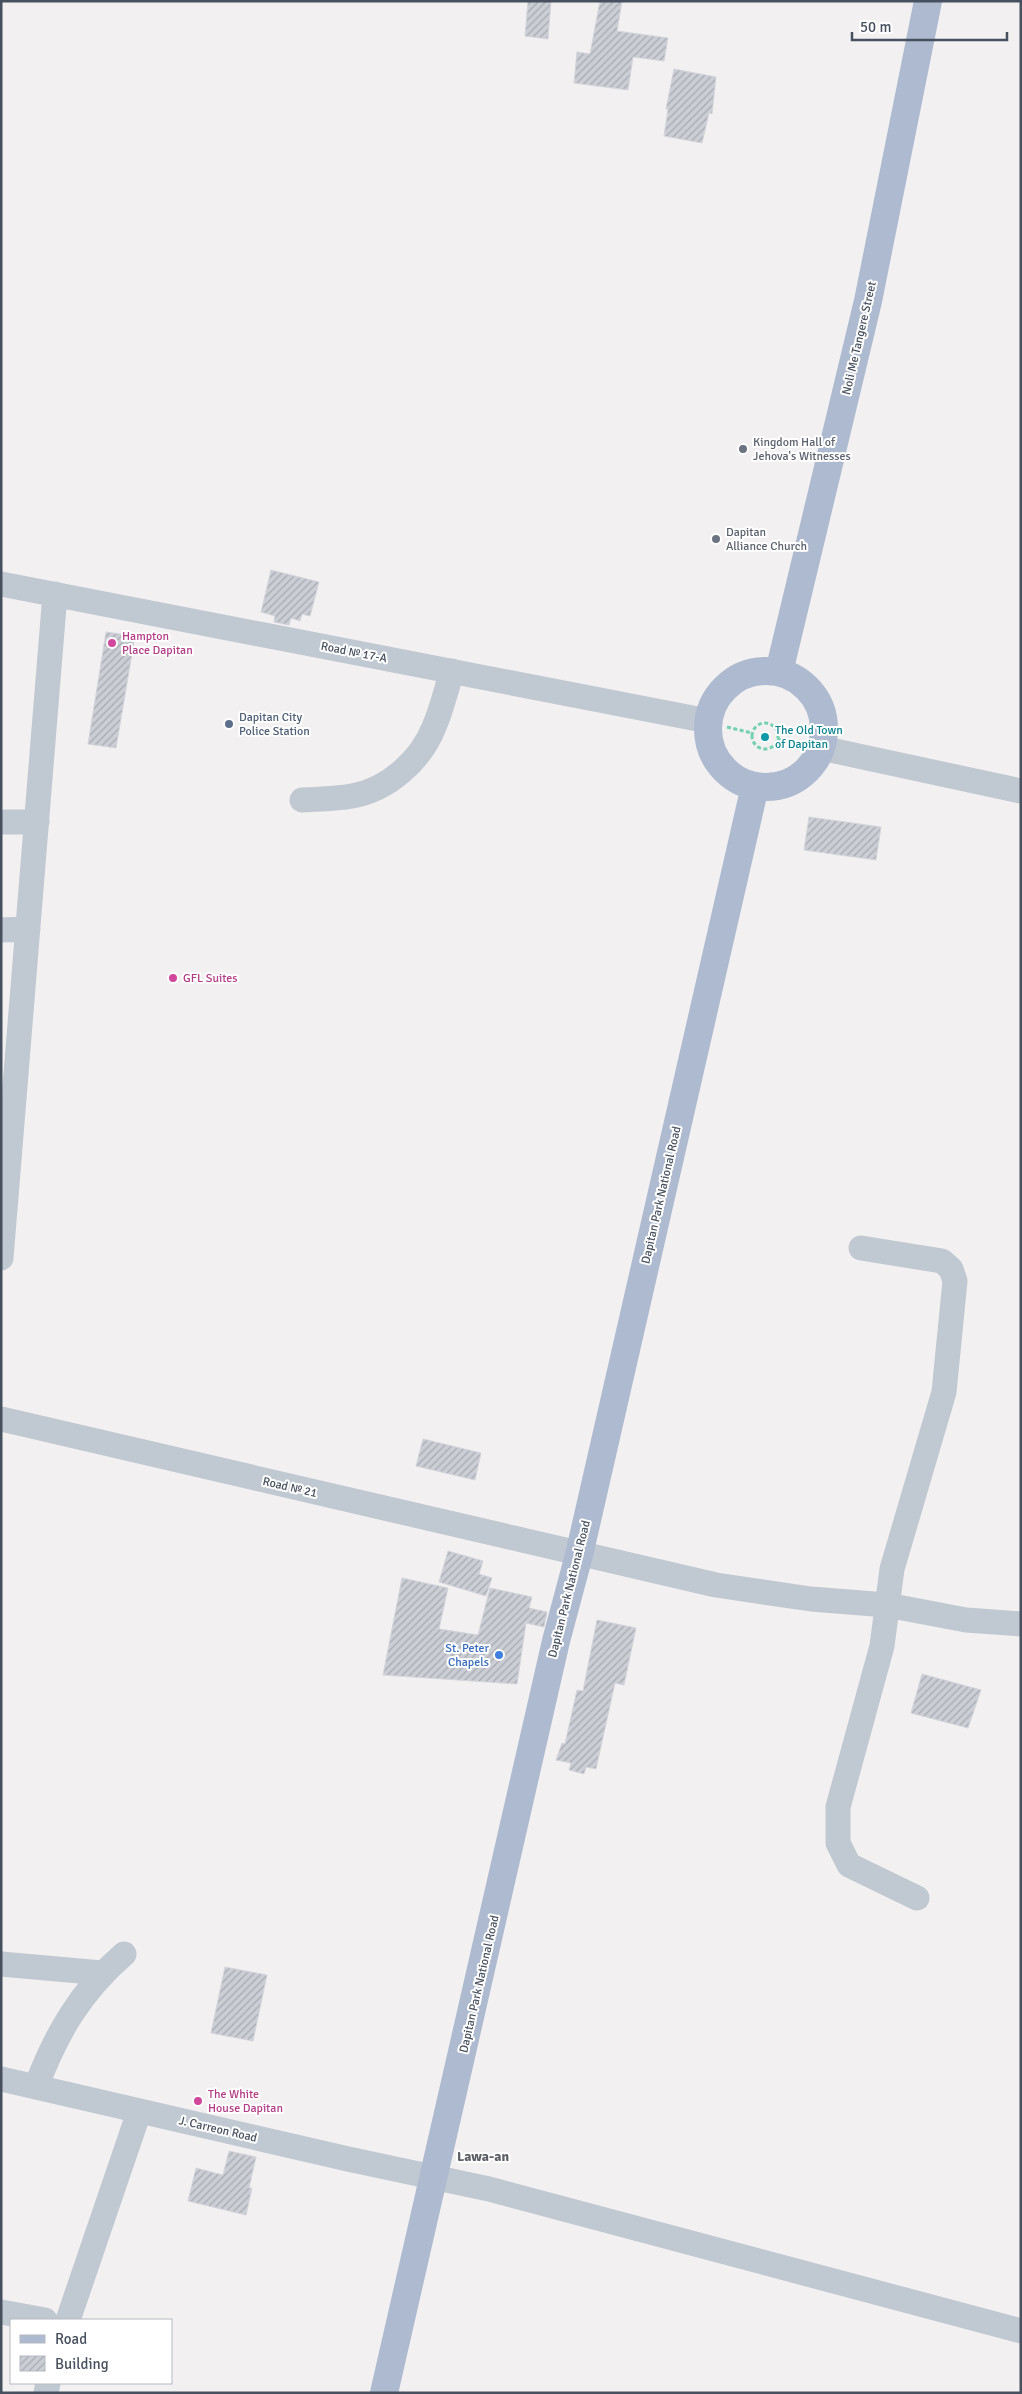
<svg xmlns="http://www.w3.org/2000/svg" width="1022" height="2394" font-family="Signika,sans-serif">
<defs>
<pattern id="building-hatch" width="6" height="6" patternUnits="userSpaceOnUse" patternTransform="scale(1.25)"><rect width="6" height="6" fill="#ccced5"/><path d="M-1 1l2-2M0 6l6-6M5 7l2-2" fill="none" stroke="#a7aab0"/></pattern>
</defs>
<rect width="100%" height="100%" fill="#f2f0f0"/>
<path fill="url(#building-hatch)" stroke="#d4d5dc" d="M528,1h23l-3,38 -23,-3z
M600,1h22l-5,30 51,7 -4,23 -31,-4 -5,33 -54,-7 3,-31 13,2z
M674,69l42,8 -4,37 -3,-1 -7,30 -38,-7 4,-27h-2z
M271,570l48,12 -9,34 -8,-2 -2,7 -9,-3 -2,7 -15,-3 1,-6 -14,-4z
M106,632l29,4 -19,112 -28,-4z
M809,817l72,10 -5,33 -72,-10z
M423,1439l58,14 -6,27 -59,-14z
M448,1551l35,10 -4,13 13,4 -6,18 -47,-14z
M402,1578l46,10 -9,41 39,6 12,-47 42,9 -3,11 18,4 -3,15 -18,-4 -9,61 -134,-9z
M597,1620l39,8 -12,57 -9,-2 -19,86 -10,-2 -2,7 -15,-4 2,-7 -15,-3 6,-17 3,1 12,-54 6,1z
M922,1674l59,16 -13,38 -57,-15z
M225,1967l42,8 -14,66 -42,-8z
M229,2151l27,6 -7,31h3l-6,27 -58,-14 8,-33 27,7z"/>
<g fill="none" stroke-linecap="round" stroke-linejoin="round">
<path stroke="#73d1b1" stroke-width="3" stroke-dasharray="4 2.5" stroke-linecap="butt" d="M752 736a13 13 0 1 1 26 0a13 13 0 1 1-26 0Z
M727,727l25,6
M777,739l24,5"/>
<path stroke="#c0c8d2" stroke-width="25" d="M1,584l707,137
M821,748l200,43
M302,800c17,-1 34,-1 50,-4 36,-6 69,-36 82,-69 8,-18 12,-37 18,-56
M1,822h36
M1,930l27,-1
M861,1248l81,13 9,8 4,12 -11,111 -52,177 -10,77 -44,161v36l11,22 68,33
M1,1258l54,-664
M1,1419l715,166 95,14 76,6 79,15 55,4
M1,1964l101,9
M1,2079l347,80 141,30 532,142
M36,2087c20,-53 44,-95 88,-133
M1,2312l44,8
M68,2320l71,-208
M46,2393l2,-10"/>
<path stroke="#aebad0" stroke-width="28" d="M708 729a58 58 0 1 1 116 0a58 58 0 1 1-116 0Z
M779,672l89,-371 60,-300
M384,2393l172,-752 23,-86 176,-769"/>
</g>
<g fill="#6b7280" stroke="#fff" stroke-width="2">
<circle cx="743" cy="449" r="5"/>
<circle cx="716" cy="539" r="5"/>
</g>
<g fill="#d1479c" stroke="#fff" stroke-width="2">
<circle cx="112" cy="643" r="5"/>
<circle cx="173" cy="978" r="5"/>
<circle cx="198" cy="2101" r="5"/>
</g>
<circle fill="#5c6f8a" stroke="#fff" stroke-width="2" cx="229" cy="724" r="5"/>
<circle fill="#0f9aa8" stroke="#fff" stroke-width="2" cx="765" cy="737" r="5"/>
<circle fill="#3f7fe0" stroke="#fff" stroke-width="2" cx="499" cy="1655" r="5"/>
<g text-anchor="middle" stroke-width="4" stroke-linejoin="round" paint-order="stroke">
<g font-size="12" fill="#47505e" stroke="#fff">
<text transform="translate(859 338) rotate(-77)" y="4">Noli Me Tangere Street</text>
<text transform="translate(354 652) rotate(11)" y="4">Road № 17-A</text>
<text transform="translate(661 1195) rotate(-77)" y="4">Dapitan Park National Road</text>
<text transform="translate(290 1487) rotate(13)" y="4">Road № 21</text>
<text transform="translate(569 1589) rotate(-76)" y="4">Dapitan Park National Road</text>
<text transform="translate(479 1984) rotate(-77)" y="4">Dapitan Park National Road</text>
<text transform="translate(218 2129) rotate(13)" y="4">J. Carreon Road</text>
</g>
<g font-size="12" fill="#5b616d" stroke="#fff" text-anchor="start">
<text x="753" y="446">Kingdom Hall of<tspan x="753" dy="14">Jehova's Witnesses</tspan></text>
<text x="726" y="536">Dapitan<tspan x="726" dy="14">Alliance Church</tspan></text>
</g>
<g font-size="12" fill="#b23c85" stroke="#fff" text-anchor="start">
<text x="122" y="640">Hampton<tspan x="122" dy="14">Place Dapitan</tspan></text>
<text x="183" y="982">GFL Suites</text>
<text x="208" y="2098">The White<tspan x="208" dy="14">House Dapitan</tspan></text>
</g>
<g font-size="12" fill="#4e5e75" stroke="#fff" text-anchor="start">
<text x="239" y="721">Dapitan City<tspan x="239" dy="14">Police Station</tspan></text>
</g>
<g font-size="12" fill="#0d838f" stroke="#fff" text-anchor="start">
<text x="775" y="734">The Old Town<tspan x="775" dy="14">of Dapitan</tspan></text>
</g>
<g font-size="12" fill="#366cbe" stroke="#fff" text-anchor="end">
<text x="489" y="1652">St. Peter<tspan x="489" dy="14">Chapels</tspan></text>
</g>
<g font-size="14" font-weight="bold" fill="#5c5f65" stroke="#fff">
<text x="483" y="2161">Lawa-an</text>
</g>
</g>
<rect width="1022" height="2394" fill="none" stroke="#47505e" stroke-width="5"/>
<rect x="10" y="2319" width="162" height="65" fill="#ffffff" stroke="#b5b9bf"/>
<rect x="20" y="2335" width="25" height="8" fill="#aebad0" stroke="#b5b9bf"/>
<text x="55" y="2344" font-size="15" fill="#47505e">Road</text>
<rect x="20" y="2356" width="25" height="15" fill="url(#building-hatch)" stroke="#b5b9bf"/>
<text x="55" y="2369" font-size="15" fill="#47505e">Building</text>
<path d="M852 32v8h155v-8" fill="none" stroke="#47505e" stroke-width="2.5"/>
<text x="860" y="32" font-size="15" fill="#47505e" stroke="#ffffff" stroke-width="4" paint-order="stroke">50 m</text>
</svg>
